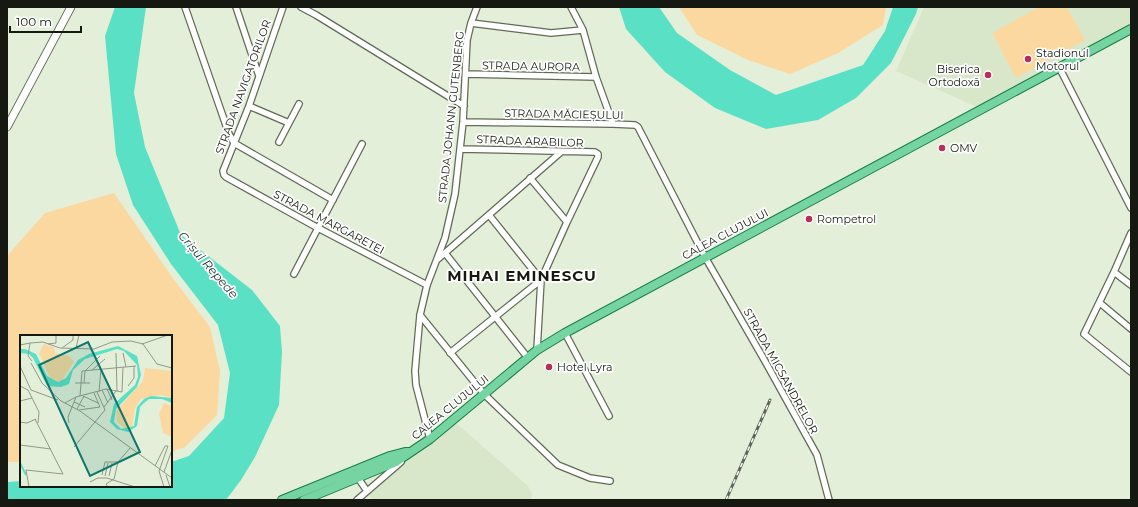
<svg xmlns="http://www.w3.org/2000/svg" width="1138" height="507" font-family="Montserrat,sans-serif">
<rect width="100%" height="100%" fill="#e4efd9"/>
<path fill="#d8e7ca" d="M924,7h207v23l-72,37 -82,40 -81,-36z
M455,422l73,64 4,8 -1,6h-158l-6,-7z"/>
<path fill="#fad8a0" d="M679,7h207l-3,18 -45,28 -48,21 -42,-14 -51,-25z
M1039,7h28l18,33 -69,38 -24,-45z
M114,193l58,84 38,50 10,44 -3,44 -32,32 -14,5v-116h-150v126h-14v-206l38,-43z"/>
<path fill="#5ae0c5" d="M115,7h31l-12,86 11,54 36,88 71,55 28,36 2,26 -3,53 -24,52 -14,23 -15,20h-219v-18l14,-1v5h150v-24l18,-6 35,-38 6,-45 -12,-48 -47,-61 -38,-59 -17,-51 -11,-118z
M619,7h40l18,26 53,37 46,25 87,-30 22,-34 8,-24h25l-2,7 -25,49 -35,35 -38,22 -52,9 -51,-21 -50,-36 -39,-43z"/>
<g fill="none" stroke-linecap="round" stroke-linejoin="round">
<g stroke="#616a57" stroke-width="8">
<path id="street" d="M185,7l44,127 5,9 99,57
M236,7l23,69
M283,7l-34,99 -26,65 1,4 2,2 92,51 109,57
M301,7l15,8 148,91
M571,7l12,23 13,47 17,47
M471,23l80,10 32,-3
M1059,67l72,141
M466,74l130,3
M249,106l40,17
M463,122l150,2 22,1 3,2 67,130 61,106 51,92 12,45
M279,142l20,-38
M460,149l135,3 3,2v3l-31,65 -26,58 -4,70
M530,178l37,44
M489,215l52,65
M1131,233l-17,39 -30,62 47,38
M445,253l83,105
M438,259l123,-107
M1114,272l17,13
M294,274l68,-130
M1100,303l31,26
M420,315l64,79 74,71 32,13 20,3
M565,333l44,83
M450,353l91,-73
M430,439l-14,-54 -1,-14 5,-56 7,-30 18,-47 10,-44 8,-72 4,-82 4,-17 6,-16
M358,478l9,13
M357,500l44,-38"/>
</g>
<g stroke="#616a57" stroke-width="9">
<path id="secondary" d="M7,127l64,-120"/>
</g>
<g stroke="#187e47" stroke-width="10">
<path id="primary" d="M282,500l108,-44 15,-4h4
M304,500l92,-38 34,-23 107,-89 28,-17 566,-304"/>
</g>
<use href="#street" stroke="#fff" stroke-width="5.5"/>
<use href="#secondary" stroke="#fff" stroke-width="7"/>
<use href="#primary" stroke="#76d3a2" stroke-width="8"/>
<g stroke="#5f6659" stroke-width="3">
<path id="rail" d="M726,500l44,-100"/>
</g>
<use href="#rail" stroke="#fff" stroke-width="1.5" stroke-dasharray="4.5" stroke-linecap="butt"/>
</g>
<g fill="#ba2c59" stroke="#fff" stroke-width="1.5">
<circle cx="1028" cy="59" r="4"/>
<circle cx="988" cy="75" r="4"/>
<circle cx="942" cy="148" r="4"/>
<circle cx="809" cy="219" r="4"/>
<circle cx="549" cy="367" r="4"/>
</g>
<g text-anchor="middle" stroke-width="3.5" stroke-linejoin="round" paint-order="stroke">
<g font-size="11" fill="#151911" stroke="#fff" text-anchor="start">
<text x="1036" y="57">Stadionul<tspan x="1036" dy="13">Motorul</tspan></text>
<text x="980" y="73" text-anchor="end">Biserica<tspan x="980" dy="13">Ortodoxă</tspan></text>
<text x="950" y="152">OMV</text>
<text x="817" y="223">Rompetrol</text>
<text x="557" y="371">Hotel Lyra</text>
</g>
<g font-size="11" fill="#151911" stroke="#fff">
<text transform="translate(531 66) rotate(1)" y="4">STRADA AURORA</text>
<text transform="translate(243 87) rotate(-70)" y="4">STRADA NAVIGATORILOR</text>
<text transform="translate(564 114) rotate(1)" y="4">STRADA MĂCIEȘULUI</text>
<text transform="translate(451 117) rotate(-84)" y="4">STRADA JOHANN GUTENBERG</text>
<text transform="translate(530 141) rotate(2)" y="4">STRADA ARABILOR</text>
<text transform="translate(329 222) rotate(28)" y="4">STRADA MARGARETEI</text>
<text transform="translate(725 234) rotate(-28)" y="4">CALEA CLUJULUI</text>
<text transform="translate(781 371) rotate(61)" y="4">STRADA MICSANDRELOR</text>
<text transform="translate(450 407) rotate(-39)" y="4">CALEA CLUJULUI</text>
</g>
<g font-size="12" font-style="italic" fill="#1a312c" stroke="#fff">
<text transform="translate(208 265) rotate(49)" y="4">Crișul Repede</text>
</g>
<g font-size="15" font-weight="bold" letter-spacing="1" fill="#151911" stroke="#fff">
<text x="522" y="281">MIHAI EMINESCU</text>
</g>
</g>
<g transform="translate(20 335)">
<rect width="152" height="152" fill="#e4efd9"/>
<path d="M24,9l10,3 1,6 14,3 5,6 -12,18 -5,2 -8,-6 -10,-23zM125,33l27,3v27l-11,-3 -20,4 -6,9 -3,19 -6,2 -9,-7 -1,-11 27,-30zM144,68l8,3v31l-9,-4 -4,-19z" fill="#fad8a0"/>
<path d="M98,11l19,10 4,19 -4,12 -21,22 -2,13 7,7 13,-3 3,-19 7,-8 7,-3 21,2v5l-10,-4h-13l-5,4 -4,4 -3,19 -9,6 -11,-3 -7,-7 4,-18 21,-19 3,-8 -1,-12 -13,-14 -7,-2 -32,10 -12,11 -4,14 -8,3 -14,-1 -14,-28 -4,-4 -9,-1v-4h5l11,5 11,22 11,6 8,-4 12,-18 11,-6z" fill="#5ae0c5"/>
<path fill="none" stroke="#5ae0c5" stroke-width="2" d="M0,128l6,12"/>
<path fill="none" stroke="#919989" stroke-width="1" d="M10,8l13,-1 17,6 34,1 18,-7 19,-1 12,3 14,20 15,4M28,9l8,-1v-8M122,9l26,-9M0,10l10,-2 -2,13 4,5M42,13l11,-8v-5M56,13l3,-13M96,18l1,38M103,18l3,14M11,28l11,20 19,18 19,10 92,67M0,31l11,24 27,10M72,35l13,-11M55,48h15M64,48l1,-12 15,-15M0,51l8,4 11,22 -1,11M108,51l6,-8v-12M87,54l5,11M82,55l6,13M79,57l2,-23M60,61l2,-25 54,-5M63,61l15,7M0,66l12,-3M54,67l11,5M45,68l11,-6 30,-8 16,3 1,-25M84,72l12,-16M57,74l7,-13M59,75l21,-3 -6,-14M0,87l7,1 9,-4M49,88l-1,-6 8,-20M0,110l31,4M54,112l31,-37 -8,-18M135,131l10,-20h3M144,137l8,-22M82,140l3,-13h13M146,140l4,12M85,141l3,-13M89,141l3,-13M70,147l8,-4h9l28,9M9,152l-3,-17 37,4 -28,-55M88,152l-2,-3 8,-5 4,-17 12,-14M144,152l-5,-16 9,-25"/>
<path fill="#0f766e" fill-opacity="0.15" stroke="#0f766e" stroke-width="2" d="M68,7l52,110 -50,24 -51,-111z"/>
<rect width="152" height="152" fill="none" stroke="#151911" stroke-width="2"/>
</g>
<rect width="1138" height="507" fill="none" stroke="#151911" stroke-width="16"/>
<path d="M10 26v6h71v-6" fill="none" stroke="#151911" stroke-width="2"/>
<text x="16" y="26" font-size="12" fill="#151911" stroke="#ffffff" stroke-width="3" paint-order="stroke">100 m</text>
</svg>
